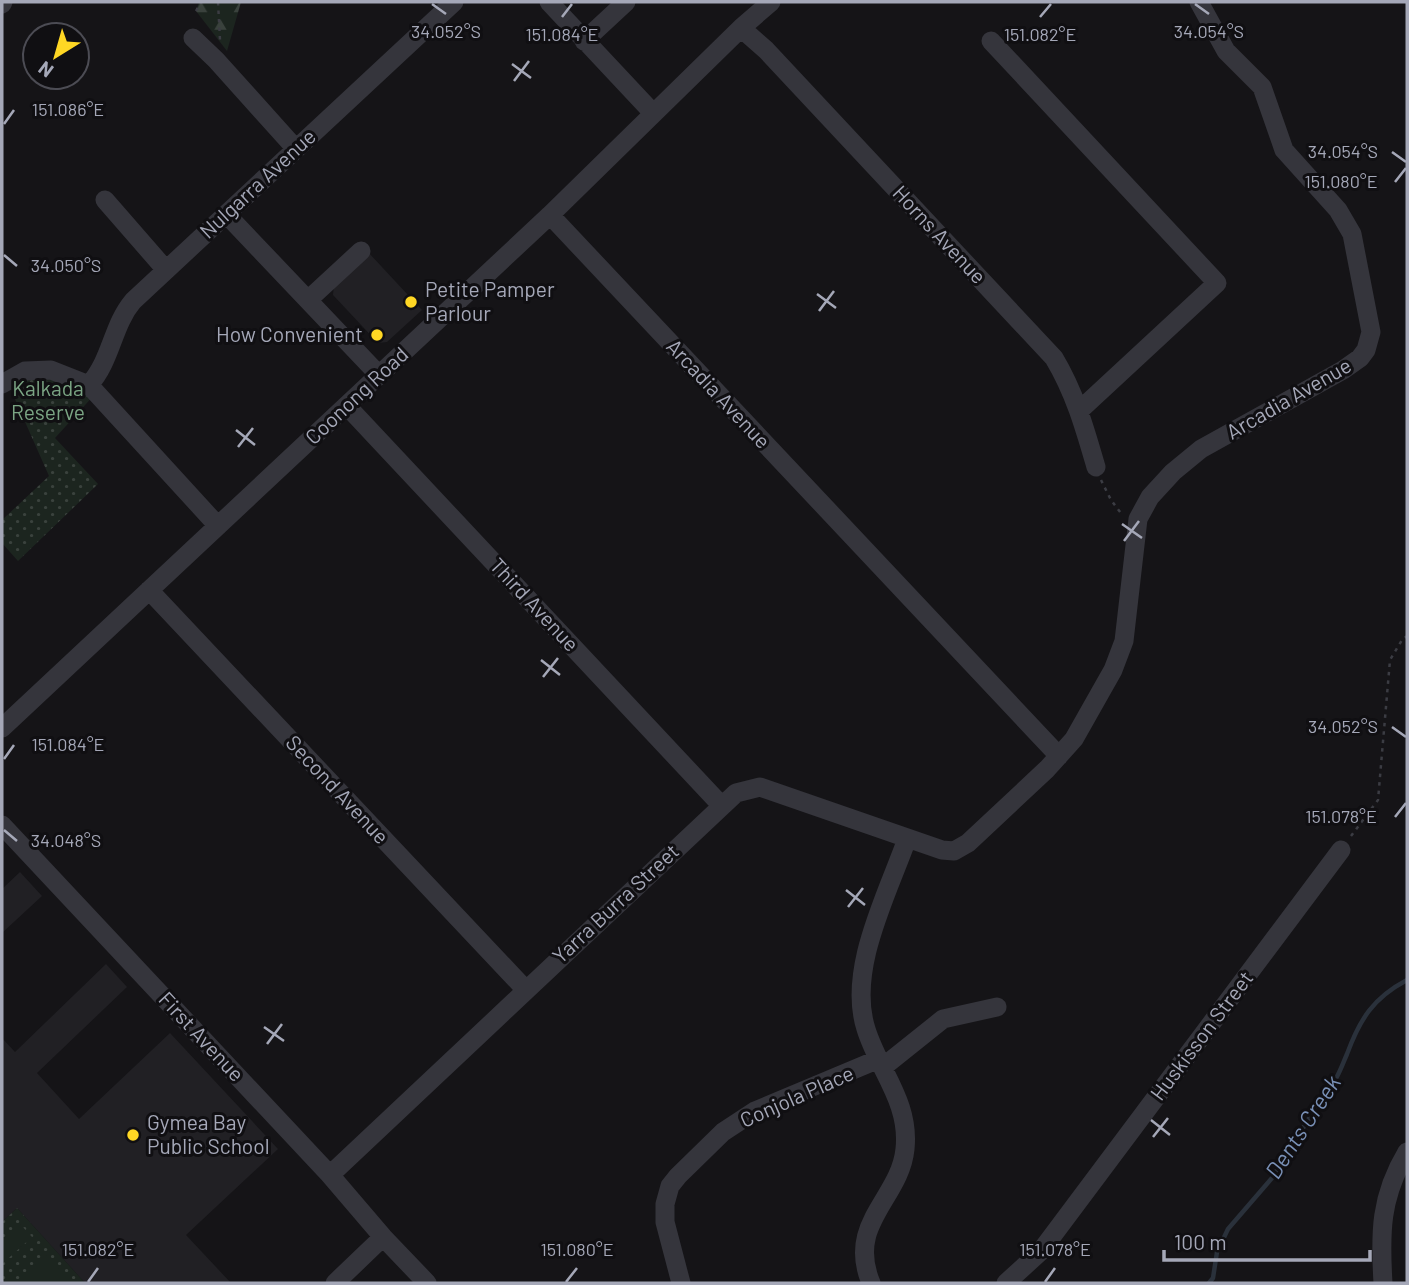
<svg xmlns="http://www.w3.org/2000/svg" width="1409" height="1285" font-family="Barlow,sans-serif">
<defs>
<pattern id="green-dots" width="8" height="8" patternUnits="userSpaceOnUse" patternTransform="scale(1.75)"><rect width="8" height="8" fill="#1c251f"/><path d="M2 2h.1M6 6h.1" fill="none" stroke="#3a423d" stroke-width="1.8" stroke-linecap="round"/></pattern>
<pattern id="forest-firs" width="22" height="20" patternUnits="userSpaceOnUse" patternTransform="scale(1.75)"><rect width="22" height="20" fill="#1c251f"/><path d="M5 1l3.5 6h-7zM16 11l3.5 6h-7z" fill="#3a423d"/></pattern>
</defs>
<rect width="100%" height="100%" fill="#151417"/>
<path fill="#212024" d="M368,252l54,58 -35,32 -9,1 -45,-48 1,-10z
M20,872l22,24 -40,37v-44z
M106,964l21,23 -90,86 42,46 91,-86 108,116 -92,86 45,48h-146l-68,-75 -15,14v-184l13,14z"/>
<path fill="url(#green-dots)" d="M25,371l71,22 -41,45 43,46 -80,77 -16,-18v-23l47,-44 -42,-95z
M17,1208l68,75h-83v-61z"/>
<path fill="url(#forest-firs)" d="M199,2h42l-14,49 -31,-40z"/>
<path fill="#1c251f" d="M20,1224l12,13 -30,27v-24z
M46,1255l26,28h-57z"/>
<g fill="none" stroke-linecap="round" stroke-linejoin="round">
<path stroke="#2a313b" stroke-width="4.5" d="M1209,1283l4,-5 4,-26 11,-23 44,-51 54,-87c11,-10 15,-23 21,-37 13,-35 26,-56 60,-74"/>
<path stroke="#3b3c43" stroke-width="2.5" stroke-dasharray="3.5 5" stroke-linecap="butt" d="M218,2l2,38
M196,11l5,-9
M1101,480l10,20 12,16
M1351,836l27,-36 12,-140 12,-20 5,-4"/>
<path stroke="#35353c" stroke-width="19" d="M549,2l104,111
M2,4l1,-2
M741,28l25,22 288,308c21,35 31,71 42,109
M193,38l23,22 80,89
M584,41l42,-39
M991,41l226,242 -137,127
M105,200l61,70
M227,215l152,160
M550,215l509,541
M308,300l53,-49
M2,384l23,-13 26,-1 38,15 129,141
M89,385c23,-26 23,-59 44,-84l321,-299
M347,406l374,399
M149,590l376,399
M2,728l548,-513 191,-187 30,-26
M2,825l328,350 53,62 44,46
M883,1067l60,-48 54,-12
M330,1175l406,-382 24,-6 182,63 12,1 14,-8 79,-74 27,-30 39,-69 11,-29 14,-122 12,-22 23,-25 28,-23 142,-79 17,-12 6,-8 5,-18 -19,-98 -14,-24 -54,-60 -22,-63 -36,-36 -27,-49
M335,1283l48,-46
M681,1283l-16,-61v-18l5,-18 8,-10 45,-44 32,-21 124,-52
M871,1283c-25,-60 29,-84 34,-134 5,-47 -26,-78 -39,-120 -19,-59 21,-134 41,-190
M1006,1283l35,-32 300,-401
M1383,1283c-3,-50 -3,-86 24,-131"/>
</g>
<path fill="none" stroke="#a5a8b8" stroke-width="2.5" d="M432,4l14,10M1195,4l14,10M562,17l10,-13M1040,17l11,-13M512,64l19,14M514,81l15,-20M4,124l10,-14M1392,152l14,10M1395,182l11,-14M4,255l13,11M817,294l19,14M819,311l15,-20M236,430l19,15M238,447l15,-19M1122,524l20,14M1124,541l15,-20M541,660l19,15M543,677l15,-19M1392,727l14,10M4,759l10,-14M1395,817l11,-14M4,830l13,11M846,890l19,15M848,907l15,-19M264,1027l20,14M267,1044l15,-20M1151,1120l19,15M1153,1137l15,-19M88,1282l10,-14M566,1282l11,-14M1045,1282l10,-14"/>
<g fill="#ffd724" stroke="#100f12" stroke-width="2.5">
<circle cx="411" cy="302" r="7"/>
<circle cx="377" cy="335" r="7"/>
<circle cx="133" cy="1135" r="7"/>
</g>
<g text-anchor="middle" stroke-width="6" stroke-linejoin="round" paint-order="stroke">
<g font-size="21" fill="#a5a8b8" stroke="#100f12">
<text transform="translate(258 184) rotate(-43)" y="7">Nulgarra Avenue</text>
<text transform="translate(939 235) rotate(47)" y="7">Horns Avenue</text>
<text transform="translate(718 394) rotate(47)" y="7">Arcadia Avenue</text>
<text transform="translate(357 396) rotate(-43)" y="7">Coonong Road</text>
<text transform="translate(1289 399) rotate(-30)" y="7">Arcadia Avenue</text>
<text transform="translate(534 605) rotate(47)" y="7">Third Avenue</text>
<text transform="translate(337 790) rotate(47)" y="7">Second Avenue</text>
<text transform="translate(616 904) rotate(-43)" y="7">Yarra Burra Street</text>
<text transform="translate(1202 1036) rotate(-53)" y="7">Huskisson Street</text>
<text transform="translate(201 1037) rotate(47)" y="7">First Avenue</text>
<text transform="translate(797 1097) rotate(-24)" y="7">Conjola Place</text>
</g>
<g font-size="21" fill="#a5a8b8" stroke="#100f12" text-anchor="start">
<text x="425" y="297">Petite Pamper<tspan x="425" dy="24">Parlour</tspan></text>
<text x="363" y="342" text-anchor="end">How Convenient</text>
<text x="147" y="1130">Gymea Bay<tspan x="147" dy="24">Public School</tspan></text>
</g>
<g font-size="21" fill="#7ba584" stroke="#100f12">
<text x="48" y="396">Kalkada<tspan x="48" dy="24">Reserve</tspan></text>
</g>
<g font-size="23" font-style="italic" fill="#7990b6" stroke="#100f12">
<text transform="translate(1303 1127) rotate(-57)" y="8">Dents Creek</text>
</g>
</g>
<g font-size="18" text-anchor="middle" fill="#a5a8b8" stroke="#100f12" stroke-width="6" stroke-linejoin="round" paint-order="stroke">
<text x="1209" y="38">34.054°S</text>
<text x="446" y="38">34.052°S</text>
<text x="562" y="41">151.084°E</text>
<text x="1040" y="41">151.082°E</text>
<text x="68" y="116">151.086°E</text>
<text x="1343" y="158">34.054°S</text>
<text x="1341" y="188">151.080°E</text>
<text x="66" y="272">34.050°S</text>
<text x="1343" y="733">34.052°S</text>
<text x="68" y="751">151.084°E</text>
<text x="1341" y="823">151.078°E</text>
<text x="66" y="847">34.048°S</text>
<text x="98" y="1256">151.082°E</text>
<text x="577" y="1256">151.080°E</text>
<text x="1055" y="1256">151.078°E</text>
</g>
<rect width="1409" height="1285" fill="none" stroke="#a5a8b8" stroke-width="7"/>
<g transform="translate(56 56) rotate(217)"><circle r="33" fill="#100f12" stroke="#4c4c54" stroke-width="2"/>
<path d="M0-5L12 26L0 18L-12 26Z" fill="#ffd724"/>
<text y="-10" font-size="19" font-weight="bold" text-anchor="middle" fill="#a5a8b8">N</text>
</g>
<path d="M1164 1250v10h206v-10" fill="none" stroke="#a5a8b8" stroke-width="3.5"/>
<text x="1174" y="1250" font-size="21" fill="#a5a8b8" stroke="#100f12" stroke-width="5" paint-order="stroke">100 m</text>
</svg>
